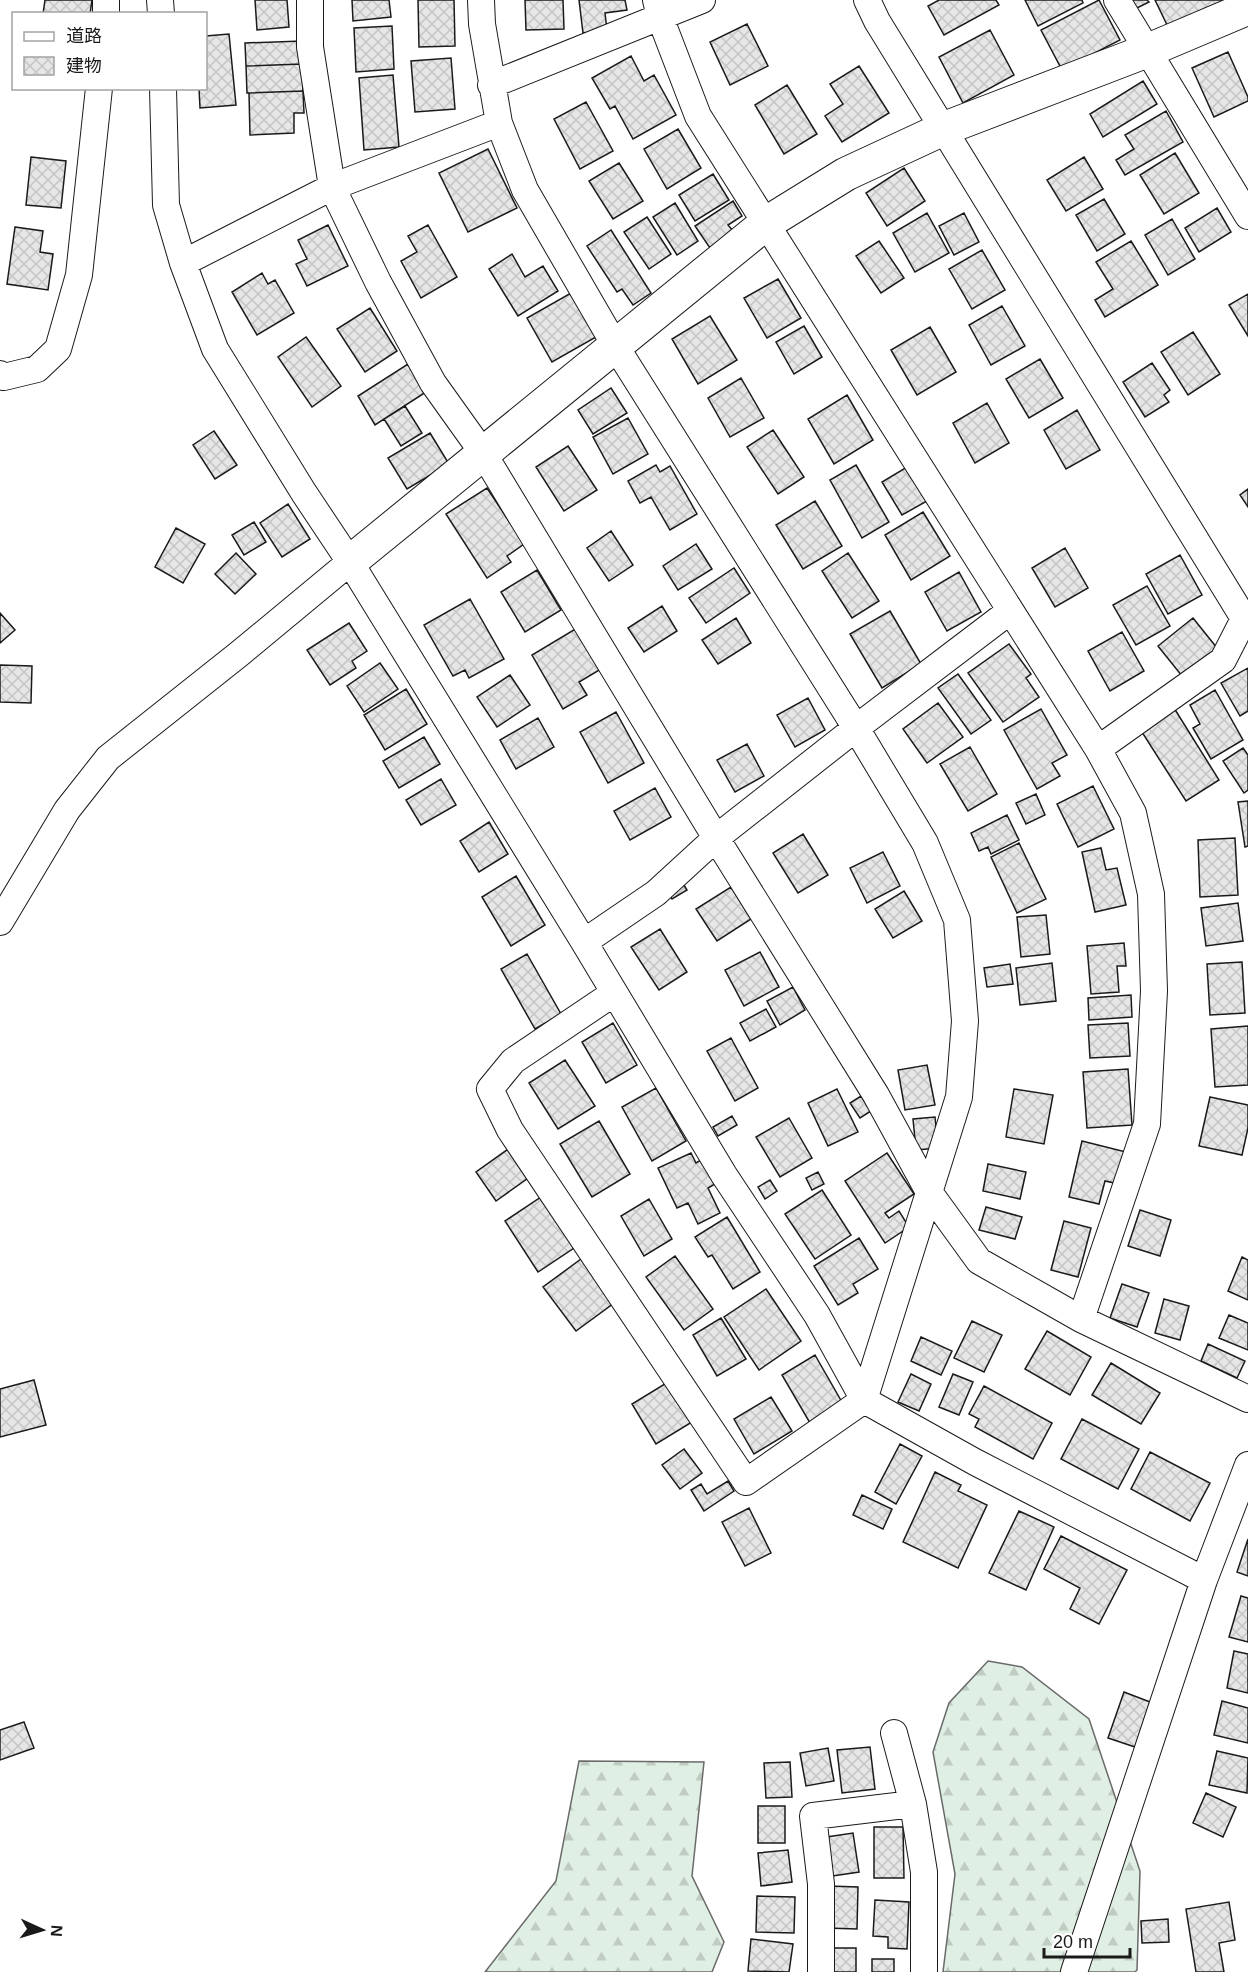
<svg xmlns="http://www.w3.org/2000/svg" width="1248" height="1972" font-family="Arial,'Noto Sans JP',sans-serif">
<defs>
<pattern id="forest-firs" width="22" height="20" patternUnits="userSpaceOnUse" patternTransform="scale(1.5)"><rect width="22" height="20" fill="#e0efe3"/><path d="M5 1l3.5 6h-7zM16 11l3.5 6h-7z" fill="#c0ccc2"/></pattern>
<pattern id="building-cross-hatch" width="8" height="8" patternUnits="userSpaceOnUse" patternTransform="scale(1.5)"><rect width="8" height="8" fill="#e6e6e6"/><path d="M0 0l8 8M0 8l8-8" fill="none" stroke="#c5c5c5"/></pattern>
</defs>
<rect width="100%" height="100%" fill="#fff"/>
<path fill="url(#forest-firs)" stroke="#6a6a6a" stroke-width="1.5" d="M988,1661l34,6 67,52 51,152 -3,99 -2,2h-192l12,-98 -22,-122 16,-49z
M579,1761l125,1 -12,114 32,66 -12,30h-227l71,-91z"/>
<path fill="url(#building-cross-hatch)" stroke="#1a1a1a" stroke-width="1.5" d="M45,0h47l-2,14h-47z
M255,0h32l2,27 -32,3z
M352,0h37l2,17 -38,4z
M418,0h36l1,46 -36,1z
M525,0h38l1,29 -38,1z
M579,0h46l2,10 -22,3 2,17 -24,3z
M939,0h57l3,5 -55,30 -16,-29z
M1025,0h57l1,3 -45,23z
M1099,0l21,40 -58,30 -21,-40z
M1129,0h18l2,2 -16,8z
M1155,0h69l1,2 -56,27z
M747,24l21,42 -38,19 -20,-43z
M392,26l2,43 -38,3 -2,-44z
M990,30l24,45 -51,28 -24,-46z
M229,34l7,71 -36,3 -1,-20h7v-52z
M302,41v23l-56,2 -1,-23z
M1228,52l20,45v4l-34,16 -22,-49z
M631,56l13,25 10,-6 22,40 -43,24 -18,-33 -5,3 -18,-31z
M451,58l4,51 -40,3 -4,-51z
M302,64l1,27 -56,2 -1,-27z
M859,66l30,47 -47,29 -17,-26 18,-12 -13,-20z
M393,75l6,72 -35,3 -5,-72z
M1143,81l14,23 -54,33 -13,-23z
M787,85l30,49 -33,20 -29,-49z
M303,91l1,22h-10v20l-44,2 -1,-42z
M586,102l27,49 -33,18 -26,-50z
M1166,111l17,31 -58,33 -9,-15 18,-11 -9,-14z
M678,129l23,39 -34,21 -23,-40z
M488,149l29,59 -49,24 -29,-59z
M1175,153l24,40 -35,21 -24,-39z
M31,157l35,4 -5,47 -35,-3z
M1084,157l19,32 -37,22 -19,-31z
M619,163l24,38 -30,18 -24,-38z
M904,168l21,33 -38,25 -21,-33z
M713,174l16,26 -34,21 -16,-26z
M1104,199l21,35 -28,17 -21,-36z
M733,201l9,15 -14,9 6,7 -24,16 -15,-22z
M675,203l23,38 -21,14 -24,-38z
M1217,208l14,24 -32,20 -14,-24z
M927,213l22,40 -34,19 -22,-39z
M964,213l15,29 -25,13 -15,-29z
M647,217l24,37 -22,15 -25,-37z
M1172,219l23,40 -27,16 -23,-40z
M328,225l20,41 -41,20 -11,-22 11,-5 -9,-19z
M428,225l29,52 -36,21 -20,-37 16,-9 -9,-16z
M15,227l28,4 -3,21 13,2 -5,36 -41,-6z
M611,230l40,63 -18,12 -11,-16 -5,3 -30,-46z
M879,241l25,37 -23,15 -25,-37z
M1131,241l27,44 -53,32 -10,-17 18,-11 -17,-27z
M982,250l23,40 -33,19 -23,-40z
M512,254l13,23 18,-11 15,25 -40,25 -29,-47z
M262,273l6,11 7,-4 19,33 -37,22 -25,-43z
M778,279l23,39 -34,20 -23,-40z
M571,293l25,44 -44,25 -25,-44z
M1248,294v42l-19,-31z
M1002,306l23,40 -34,19 -22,-40z
M370,308l27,43 -32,21 -28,-43z
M710,316l27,44 -39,24 -26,-45z
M804,326l18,31 -28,17 -18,-32z
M930,327l26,45 -39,23 -26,-45z
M1193,332l27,42 -32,21 -27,-43z
M306,337l35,49 -29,21 -34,-50z
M1040,359l23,39 -34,20 -23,-39z
M1152,363l18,27 -6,5 5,7 -24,15 -22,-35z
M408,364l18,28 -51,33 -17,-29z
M741,378l23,40 -34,19 -22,-39z
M611,388l16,25 -34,21 -15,-24z
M847,395l26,45 -39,24 -26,-45z
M987,403l22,40 -34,20 -22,-40z
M405,406l17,27 -21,13 -17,-27z
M1077,410l23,40 -34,19 -22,-39z
M628,418l20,36 -35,20 -20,-37z
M773,430l31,47 -26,17 -31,-47z
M214,431l23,34 -22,14 -22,-34z
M430,433l19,31 -42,25 -19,-31z
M568,446l29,44 -33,21 -28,-44z
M656,465l4,7 10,-6 27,48 -27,16 -19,-33 -11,6 -12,-22z
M856,465l33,57 -27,16 -32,-58z
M907,467l20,34 -25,14 -20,-33z
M487,488l37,56 -17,12 4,6 -24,16 -41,-64z
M1248,489v18l-8,-12z
M815,501l27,45 -39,23 -27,-44z
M288,504l22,35 -28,18 -22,-34z
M923,512l27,44 -39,24 -26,-45z
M254,522l12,20 -22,13 -12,-20z
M176,528l29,16 -22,39 -28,-16z
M611,531l22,34 -24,16 -22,-33z
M696,544l16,25 -34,21 -15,-24z
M1065,548l23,40 -33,19 -23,-39z
M236,553l20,21 -21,20 -20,-20z
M848,553l31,48 -27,17 -30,-47z
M1180,555l22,40 -34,19 -22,-40z
M734,568l16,25 -44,30 -17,-25z
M537,570l24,40 -36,22 -24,-40z
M959,572l22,40 -34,19 -22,-39z
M1147,586l23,40 -34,19 -23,-40z
M470,599l34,60 -35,19 -4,-8 -12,6 -29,-51z
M662,606l15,25 -33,21 -16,-24z
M890,611l31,53 -39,24 -32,-54z
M0,613l15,17 -15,13z
M736,618l15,25 -33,21 -16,-24z
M1193,618l24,30 -35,28 -24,-30z
M349,623l18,28 -15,10 4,7 -26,17 -23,-35z
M577,628l24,41 -22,13 8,13 -24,14 -31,-54z
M1122,632l22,39 -34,20 -22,-40z
M1009,644l22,30 -5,4 13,19 -36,25 -35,-49z
M380,663l18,26 -34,23 -17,-26z
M0,665l32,1 -1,37 -31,-1z
M1248,668v43l-8,5 -19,-33z
M958,674l33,46 -20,14 -33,-46z
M510,675l20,30 -33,22 -20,-30z
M406,689l21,35 -42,26 -21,-35z
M1215,690l28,50 -32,19 -18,-31 7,-4 -10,-19z
M808,698l17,32 -30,17 -18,-32z
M938,703l25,34 -36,26 -24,-34z
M1174,708l45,72 -33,21 -46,-72z
M1041,709l26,46 -15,8 8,13 -23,13 -33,-59z
M616,712l28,51 -36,20 -28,-51z
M538,718l16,29 -38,22 -16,-29z
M424,737l16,27 -41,24 -16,-27z
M747,744l17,32 -29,16 -18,-32z
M970,747l27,47 -29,17 -28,-47z
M1243,748l5,7v35l-4,3 -21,-32z
M441,779l15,26 -35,20 -15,-25z
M1093,786l21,43 -36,18 -21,-43z
M655,788l16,29 -41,23 -16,-29z
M1036,794l9,21 -19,9 -10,-21z
M1248,801v45l-3,1 -7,-45z
M1007,815l12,25 -28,14 -3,-7 -9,4 -8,-18z
M489,822l19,32 -29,18 -19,-31z
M803,834l25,41 -30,18 -25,-40z
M1235,838l3,57 -38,2 -2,-57z
M1019,843l27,56 -29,14 -26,-56z
M1101,848l5,22 11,-2 9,37 -31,7 -13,-60z
M883,852l17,34 -33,17 -17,-35z
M516,876l29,49 -34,21 -29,-49z
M682,882l5,8 -15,9 -5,-9z
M731,887l20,32 -34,22 -21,-32z
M904,891l18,30 -29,17 -18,-29z
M1238,903l5,38 -37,5 -5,-38z
M1046,915l4,39 -29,3 -4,-40z
M660,929l27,43 -28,18 -28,-43z
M1124,943l2,23h-9l2,26 -28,2 -4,-48z
M760,952l19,35 -35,19 -19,-36z
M527,954l34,60 -26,15 -34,-60z
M1242,962l3,51 -35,2 -3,-51z
M1052,963l4,38 -36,4 -4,-37z
M1010,964l3,20 -26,3 -3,-19z
M793,987l12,23 -25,15 -13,-24z
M1131,995l1,22 -43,3 -1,-22z
M766,1009l10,18 -26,14 -10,-18z
M613,1023l24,42 -31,18 -24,-41z
M1128,1023l2,33 -40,2 -2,-33z
M1248,1026v59l-33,2 -4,-58z
M731,1038l27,50 -23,13 -28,-50z
M565,1060l30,46 -37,23 -29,-46z
M927,1065l8,40 -30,5 -7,-40z
M1128,1069l4,56 -45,3 -4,-56z
M656,1088l30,53 -34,20 -30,-54z
M837,1089l21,43 -30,14 -20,-43z
M1014,1089l39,6 -9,49 -38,-7z
M861,1096l10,15 -11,7 -10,-15z
M1210,1097l38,8v23l-6,27 -43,-9z
M732,1116l5,9 -19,11 -5,-9z
M935,1117l3,31 -22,2 -3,-31z
M789,1118l23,40 -32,19 -24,-40z
M599,1121l31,53 -38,23 -32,-53z
M1082,1141l44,11 -7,32 -14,-3 -6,23 -30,-7z
M511,1147l20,29 -35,25 -20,-29z
M691,1153l5,10 7,-4 12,25 -7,4 12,25 -22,11 -10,-21 -11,5 -19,-40z
M887,1153l27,41 -29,19 4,5 10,-7 10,16 -24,16 -40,-62z
M988,1164l38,8 -6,27 -37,-8z
M818,1172l6,12 -12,6 -6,-12z
M770,1180l7,11 -12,8 -7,-12z
M822,1190l29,45 -36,24 -30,-45z
M544,1195l33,51 -39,26 -33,-51z
M649,1199l23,40 -28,17 -23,-40z
M986,1207l36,10 -7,22 -36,-9z
M1140,1210l31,10 -11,36 -32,-10z
M727,1217l33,55 -27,17 -21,-34 -4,2 -13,-20z
M1064,1221l27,7 -13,49 -27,-7z
M859,1238l19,31 -25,15 5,9 -20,12 -24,-39z
M675,1256l38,53 -29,21 -38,-53z
M1242,1257l6,3v40l-20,-9z
M581,1259l33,44 -38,28 -33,-44z
M1122,1284l27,9 -12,34 -27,-9z
M766,1289l35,52 -42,29 -35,-53z
M1164,1299l25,7 -9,34 -25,-7z
M1229,1315l19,8v27l-29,-12z
M721,1318l25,41 -29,17 -24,-41z
M972,1321l30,14 -18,37 -30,-14z
M1047,1331l44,26 -21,38 -45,-26z
M921,1337l31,14 -11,24 -30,-14z
M1208,1344l37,17 -8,17 -36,-17z
M815,1355l28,49 -33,19 -28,-48z
M1111,1363l49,30 -19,31 -49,-29z
M911,1374l20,10 -12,27 -21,-9z
M953,1374l20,8 -14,33 -20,-8z
M34,1380l12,45 -46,12v-48z
M668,1382l24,40 -36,22 -24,-40z
M984,1386l68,37 -19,36 -58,-32 4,-8 -10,-5z
M771,1397l21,34 -38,23 -20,-35z
M1082,1419l57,30 -21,40 -57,-30z
M900,1444l22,12 -26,48 -21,-12z
M684,1449l18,24 -22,16 -18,-24z
M1150,1452l60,31 -20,38 -59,-32z
M935,1472l26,13 -3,6 29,14 -29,63 -55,-26z
M728,1481l6,10 -30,20 -13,-21 10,-6 6,10z
M862,1495l30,14 -9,20 -30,-14z
M749,1508l22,45 -26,13 -23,-44z
M1019,1511l35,16 -28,63 -37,-17z
M1061,1536l66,34 -28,54 -29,-15 10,-21 -36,-19z
M1248,1539v37l-11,-4z
M1241,1596l7,2v44l-19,-5z
M1234,1651l14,3v39l-21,-5z
M1124,1692l26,10 -15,45 -27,-9z
M1222,1701l26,7v35l-34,-8z
M24,1722l10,26 -34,12v-30z
M870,1747l5,42 -33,4 -5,-43z
M828,1748l6,33 -28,5 -6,-33z
M1217,1751l31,7 -1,35 -38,-8z
M790,1762l2,35 -26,1 -2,-35z
M1206,1793l30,14 -13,30 -30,-14z
M758,1806h27v37h-27z
M874,1827h29l1,51h-30z
M853,1833l6,39 -33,5 -6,-39z
M788,1850l4,32 -31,4 -3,-33z
M828,1886l30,1 -1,42 -31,-1z
M757,1896l38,1 -1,36 -38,-1z
M875,1900l34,2 -2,47 -19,-1v-11l-15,-1z
M1229,1902l6,38 -16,3 5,29h-28l-10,-63z
M1168,1919l1,23 -27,1 -1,-22z
M751,1939l42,5 -4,28 -41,-1z
M825,1948h31v24h-32z
M872,1959h22v13h-22z"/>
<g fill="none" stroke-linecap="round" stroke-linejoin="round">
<g stroke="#1a1a1a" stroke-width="28">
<path id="minor" d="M160,0l1,14
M310,0v47l22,140 46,95 55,101 50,70 233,385 160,257 53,97 50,69 102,58 167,80
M481,0l1,24 17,99 26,67 91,157 240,381 69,115 32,77 8,101 -6,76 -95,303 -118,82 -236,-352 -20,-41 23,-28 101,-68
M656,0l4,17 38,99 400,633 35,64 18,81 3,97 -7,133 -66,195
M867,0l10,21 371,604
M1117,0l131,216
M106,14v-14
M491,85l211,-85
M163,88l3,117 17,58 32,86 89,144 46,69 234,380 140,233 93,140 47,85 111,62 229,118
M183,263l149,-76 167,-64
M0,374l4,3 33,-8 21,-20 21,-74 20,-187
M1098,749l125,-89 21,-41 4,-3
M0,922l67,-112 41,-52 131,-104 111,-92
M584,942l72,-49 60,-55 140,-110 154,-117
M894,1733l19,71 11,68v100
M821,1972v-88l-8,-68 100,-12
M1074,1972l130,-392 44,-115"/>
</g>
<g stroke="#1a1a1a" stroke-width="35">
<path id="tertiary" d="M350,562l415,-338 81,-50 97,-45 206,-79 99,-42"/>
</g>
<use href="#minor" stroke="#fff" stroke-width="26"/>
<use href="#tertiary" stroke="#fff" stroke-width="33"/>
</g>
<rect x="12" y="12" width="195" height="78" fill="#ffffff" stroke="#a3a3a3" stroke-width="1.5"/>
<rect x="24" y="32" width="30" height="9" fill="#ffffff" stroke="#a3a3a3" stroke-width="1.5"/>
<text x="66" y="42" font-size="18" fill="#1a1a1a">道路</text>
<rect x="24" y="57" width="30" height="18" fill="url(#building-cross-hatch)" stroke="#a3a3a3" stroke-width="1.5"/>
<text x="66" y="72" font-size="18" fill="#1a1a1a">建物</text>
<g transform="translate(42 1930) rotate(94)" stroke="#ffffff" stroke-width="4.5" paint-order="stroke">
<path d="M0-4.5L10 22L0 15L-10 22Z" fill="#1a1a1a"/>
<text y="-9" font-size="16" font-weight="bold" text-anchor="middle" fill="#1a1a1a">N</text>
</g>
<path d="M1044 1948v9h86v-9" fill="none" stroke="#1a1a1a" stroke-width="3"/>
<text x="1053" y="1948" font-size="18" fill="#1a1a1a" stroke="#ffffff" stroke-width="4.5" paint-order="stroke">20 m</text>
</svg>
